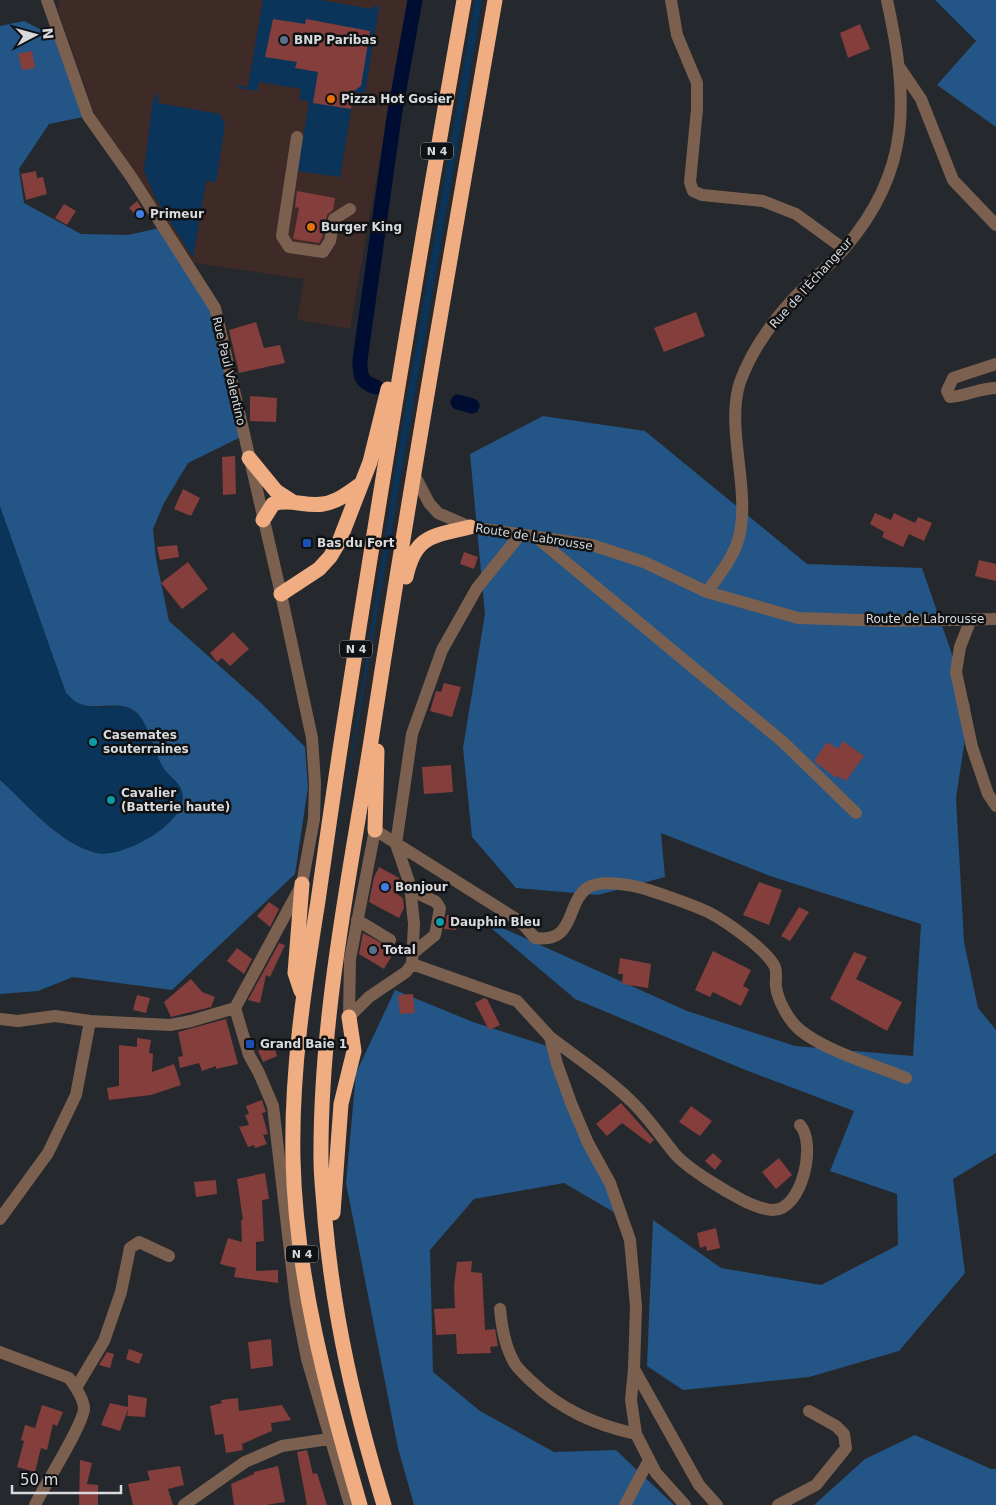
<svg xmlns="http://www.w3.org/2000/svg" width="996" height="1505" font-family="'DejaVu Sans',sans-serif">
<rect width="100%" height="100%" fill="#25292d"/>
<path fill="#3e2a27" d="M59,0h349l-58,329 -53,-9 7,-41 -110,-16 -98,-144 -38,-109z"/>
<path fill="#0b345b" d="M263,0h57l51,9 4,-4 4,3 -14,85 -11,-1 -14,85 -43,-6 12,-67 -1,-3 -9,-1 2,-11 -42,-7 -2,9 -19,-3v-2l10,1z
M475,0h7l-14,84 -131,764 64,-413z
M159,93l-1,10 62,11 5,11 -9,57 -10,-1 -13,77 -38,-61 -11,-26 9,-71z
M0,506l66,187c8,4 19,13 27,14 16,2 28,-6 44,6 12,9 19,40 27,54 6,11 20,16 19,31 -2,28 -61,62 -87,55 -38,-11 -67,-47 -96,-73z"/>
<path fill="#235586" d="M935,0h61v127l-59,-42 39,-44z
M24,21l37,19 27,76 -39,8 -30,45 5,34 57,31 47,1 36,-8 51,81 28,128 -55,27 -24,40 -11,26 3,30 13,62 92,82 44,44 3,40 -13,87 -123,116 -99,-13 -35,14 -38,3v-214c29,26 58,63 96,73 25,6 86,-27 87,-55 0,-14 -11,-19 -18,-28 -12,-17 -13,-39 -26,-55 -16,-18 -42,-3 -61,-12 -5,-2 -8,-7 -12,-10l-66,-187v-480z
M543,416l102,15 162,133 115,4 48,138 -14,92 8,144 14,66 18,22v123l-43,26 12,94 -66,78 -90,26 -126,13 -36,-24 6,-146 68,48 100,17 77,-40 -1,-51 -67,-23 24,-60 -111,-42 -168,-70 -97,-82 209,94 108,35 118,10 8,-132 -148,-47 -112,-44 4,44 -67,18 -82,-7 -44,-51 -9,-89 22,-134 -15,-160z
M395,990l78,32 74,24 70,168 -53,-31 -90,16 -44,51 3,122 47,39 74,41 62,-2 58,55h-260l-16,-57 -52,-265 10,-110z
M915,1435l76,34h5v36h-182l51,-46z"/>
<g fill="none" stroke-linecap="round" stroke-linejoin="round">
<path stroke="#000d32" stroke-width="15" d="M376,387c-16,-5 -16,-12 -16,-27l34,-243 21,-117
M458,402l14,4"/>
</g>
<path fill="#843e3c" d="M273,19l32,5 1,-5 64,12 -9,55 -7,5 -3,18 -38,-6 5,-31 -23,-4 2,-6 -32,-5z
M860,24l10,25 -22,9 -8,-25z
M32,51l3,17 -13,2 -4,-16z
M36,171l1,7 6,-1 4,17 -21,6 -5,-26z
M297,191l38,7 -2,12 -6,5 -5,23 -3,5 -26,-4 6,-31 -4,-1z
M137,201l8,12 -4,7 -12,-12z
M64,204l12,7 -9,14 -12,-7z
M696,312l9,24 -41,16 -10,-24z
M256,322l8,26 16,-3 5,18 -46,10 -10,-43z
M250,396l27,2 -1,24 -26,-1z
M235,456l1,38 -13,1 -1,-38z
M183,489l17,9 -9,18 -17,-7z
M875,513l16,7 3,-7 21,10 3,-6 14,6 -8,18 -15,-7 -6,13 -21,-10 2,-5 -14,-8z
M177,545l2,12 -19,3 -3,-13z
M464,552l14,5 -4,12 -14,-5z
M979,560l17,4v17l-21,-5z
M188,562l20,27 -26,20 -21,-26z
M233,632l16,17 -19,17 -8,-8 -5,4 -7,-9z
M444,683l17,4 -9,30 -22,-6 6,-20 5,1z
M843,741l21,15 -18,25 -8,-5 -2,2 -22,-17 13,-19 11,7z
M451,765l2,27 -29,2 -2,-27z
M379,867l20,11 3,7 -5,9 6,4 1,10 -5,10 -30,-16 5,-25z
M759,882l23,8 -13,35 -26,-10z
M269,902l10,7 -9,18 -13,-11z
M799,907l10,5 -19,29 -9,-5z
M447,915h10l-1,15 -12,-1z
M363,933l32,17 -11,19 -25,-15z
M279,943l6,2 -15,32 -4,-2 -6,28 -12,-3z
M237,948l15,11 -8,15 -17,-13z
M713,951l38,19 -8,16 6,3 -8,17 -28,-14 -3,5 -15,-7z
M854,952l13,5 -11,22 46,23 -15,29 -57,-32z
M620,958l31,6 -3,24 -26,-4 1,-10h-5z
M191,979l11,13 13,5 -4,10 -40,10 -7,-15z
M413,994l2,19 -15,1 -2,-19z
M137,995l13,3 -4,15 -13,-3z
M484,998l3,1 13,26 -11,5 -14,-27z
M226,1019l12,45 -22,5v-3l-14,5 -3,-8 -19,5 -2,-11 5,-1 -5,-24z
M137,1038l14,2 -2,13 4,1 -1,18 22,-8 7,21 -30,10 -42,5 -2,-12 12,-2v-41l18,2z
M273,1045l4,11 -14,6 -5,-11z
M262,1100l4,12 -4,1 6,21 -5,1 4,9 -12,4 -1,-3 -6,2 -9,-20 10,-2 -4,-10 4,-1 -3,-8z
M621,1103l33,37 -4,4 -28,-21 -15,13 -11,-12z
M691,1106l21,15 -12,15 -21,-14z
M713,1153l9,8 -7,9 -10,-9z
M779,1158l13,17 -16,14 -14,-17z
M265,1173l4,26 -7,1 2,41 -8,1v29l22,-1v13l-44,-6 2,-9 -16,-4 8,-26 14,4 -1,-22h2l-6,-41z
M216,1180l1,14 -21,3 -2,-15z
M716,1228l4,20 -13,3 -1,-5 -6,2 -3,-15z
M472,1261l-1,11 11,1 3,57 10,-1 3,17 -8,1 1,6 -34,1 -1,-20 -20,1 -2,-26 21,-1 -1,-22 3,-24z
M271,1339l2,27 -22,3 -3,-27z
M129,1349l14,5 -4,10 -13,-5z
M107,1352l7,2 -4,14 -11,-3z
M128,1395l19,3 -2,19 -18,-1 1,-7 -8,22 -19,-6 9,-22 18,4z
M238,1398l1,13 43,-6 9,15 -20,3 1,8 -30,13 1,6 -17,3 -3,-19 -8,1 -5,-29 12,-3 -1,-3z
M42,1405l21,7 -6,14 -4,-2 -6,26 -6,-2 -6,24 -18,-5 7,-26 -3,-1 4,-15 10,3z
M307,1450l6,24 4,-1 10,32h-20l-10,-53z
M80,1460l12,3 -5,21 11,1v20h-19z
M180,1466l4,19 -16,4 5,16h-40l-5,-21 22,-4 -3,-9z
M278,1466l7,36 -19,3h-32l-3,-21 23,-10v-2z"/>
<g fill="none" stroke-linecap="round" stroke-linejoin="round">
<path stroke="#7b604f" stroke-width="12" d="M47,0l41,116 44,62 83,130 66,286 31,144 3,45 -1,36 -12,65 -67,124 14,47 10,18 14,33 23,197 11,56 43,146
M671,0l6,35 20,48v26l-7,73 3,9 9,4 61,6 33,13 48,35
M900,68l21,31 32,81 43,45
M297,137l-15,99 7,11 34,5 7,-11 4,-22 16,-10
M996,364l-43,14 -6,13 3,6c13,0 30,-9 46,-9
M414,474l15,29 9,10 32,14 122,18 52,17 63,30 91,26 91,3 107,-2
M537,538l246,204 73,71
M707,592c12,-17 27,-35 32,-55 12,-48 -14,-109 1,-155 12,-33 34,-63 58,-88 15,-15 32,-29 46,-45 69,-79 64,-153 43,-249
M971,619l-11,28 -4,25 16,75 16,47 8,12
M411,890l25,12 4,6 -5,27 -22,18
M357,920l33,20
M412,964l105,37 33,36 7,27 14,39 17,40 22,40 20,57 6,66 -2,63 65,116 18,20
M349,1017l1,-58 25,-129 146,92 14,16c41,5 30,-33 52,-50 11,-7 29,-5 41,-3 16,2 68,21 82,28 17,9 55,36 64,52 4,6 1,15 2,22 2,14 13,34 24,43 25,21 75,35 106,48
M349,1017l20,-20 37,-25 6,-8 2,-40 -4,-39 -14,-41 16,-110 30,-84 35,-62 42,-52
M0,1019l18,2 37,-5 35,5 80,4 21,-4 44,-13
M550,1037c27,21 57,40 81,64 17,16 29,35 44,53 13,15 50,37 69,47 9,4 19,9 29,9 29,0 44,-66 27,-85
M0,1219l48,-66 28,-58 14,-74
M500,1309c2,19 5,38 15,55 4,6 11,12 16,17 30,29 65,44 105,53l-5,-34 3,-31
M0,1352l69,26c6,8 15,21 15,31 -1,16 -40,77 -49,96
M76,1388l28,-47 17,-49 9,-44 9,-6 30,14
M636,1434l20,39 29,32
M184,1505l61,-43 37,-16 47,-7
M625,1505l24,-45
M778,1505l38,-20 30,-37 -2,-14 -8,-8 -27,-15"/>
<path stroke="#f0ad82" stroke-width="15" d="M249,458l27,33 17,11
M263,520l10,-16c16,-6 33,3 50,0 14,-2 27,-12 38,-20
M406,577c9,-42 27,-41 64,-50
M281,594l38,-25 11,-12 9,-15 31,-80 18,-73
M375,830l2,-79
M301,991l-6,-18 7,-89
M333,1213l8,-109 13,-53 -5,-34
M360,1505c-33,-113 -64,-227 -67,-345 -2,-87 11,-173 25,-259 9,-63 18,-127 28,-190 37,-237 76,-474 118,-711
M384,1505c-29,-96 -50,-184 -59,-285 -1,-20 -4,-40 -4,-61 -1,-140 28,-280 50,-418 38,-247 81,-494 124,-741"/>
</g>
<g fill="#5c6f8a" stroke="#101113" stroke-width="2">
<circle cx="284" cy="40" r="5"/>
<circle cx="373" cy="950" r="5"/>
</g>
<g fill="#e8710a" stroke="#101113" stroke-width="2">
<circle cx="331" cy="99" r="5"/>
<circle cx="311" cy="227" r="5"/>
</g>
<g fill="#3f7fe0" stroke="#101113" stroke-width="2">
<circle cx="140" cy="214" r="5"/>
<circle cx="385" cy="887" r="5"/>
</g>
<g fill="#1a4fb4" stroke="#101113" stroke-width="2">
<rect x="302" y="538" width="10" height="10" rx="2.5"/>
<rect x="245" y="1039" width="10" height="10" rx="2.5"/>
</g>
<g fill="#0f9aa8" stroke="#101113" stroke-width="2">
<circle cx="93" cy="742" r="5"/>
<circle cx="111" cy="800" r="5"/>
<circle cx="440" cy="922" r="5"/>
</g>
<g text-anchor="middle" stroke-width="5" stroke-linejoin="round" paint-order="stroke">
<g fill="#101113" stroke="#9c9ea0" stroke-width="1">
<rect x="421" y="142.5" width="32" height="17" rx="4"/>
<rect x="340" y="640.5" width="32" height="17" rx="4"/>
<rect x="286" y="1245.5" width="32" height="17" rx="4"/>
</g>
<g font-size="11" font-weight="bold" fill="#d8dadd">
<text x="437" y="155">N 4</text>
<text x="356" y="653">N 4</text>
<text x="302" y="1258">N 4</text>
</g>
<g font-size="12" font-weight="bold" fill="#d8dadd" stroke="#101113" text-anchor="start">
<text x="294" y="44">BNP Paribas</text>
<text x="341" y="103">Pizza Hot Gosier</text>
<text x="150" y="218">Primeur</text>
<text x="321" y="231">Burger King</text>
<text x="317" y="547">Bas du Fort</text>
<text x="103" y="739">Casemates<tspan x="103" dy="14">souterraines</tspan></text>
<text x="121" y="797">Cavalier<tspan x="121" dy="14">(Batterie haute)</tspan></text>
<text x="395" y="891">Bonjour</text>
<text x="450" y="926">Dauphin Bleu</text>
<text x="383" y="954">Total</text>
<text x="260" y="1048">Grand Baie 1</text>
</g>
<g font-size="12" fill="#d8dadd" stroke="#101113">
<text transform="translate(811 283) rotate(-48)" y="4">Rue de l'Échangeur</text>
<text transform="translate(229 371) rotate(77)" y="4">Rue Paul Valentino</text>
<text transform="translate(534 537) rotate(9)" y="4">Route de Labrousse</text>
<text x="925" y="623">Route de Labrousse</text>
</g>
</g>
<g transform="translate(35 35) rotate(84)" stroke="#101113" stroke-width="4" paint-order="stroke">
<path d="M0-4L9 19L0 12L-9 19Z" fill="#d8dadd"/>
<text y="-8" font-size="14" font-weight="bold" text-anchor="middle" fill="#d8dadd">N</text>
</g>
<path d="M12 1485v8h109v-8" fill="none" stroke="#d8dadd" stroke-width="2.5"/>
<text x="20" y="1485" font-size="15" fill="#d8dadd" stroke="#101113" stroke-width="4" paint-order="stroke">50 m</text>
</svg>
